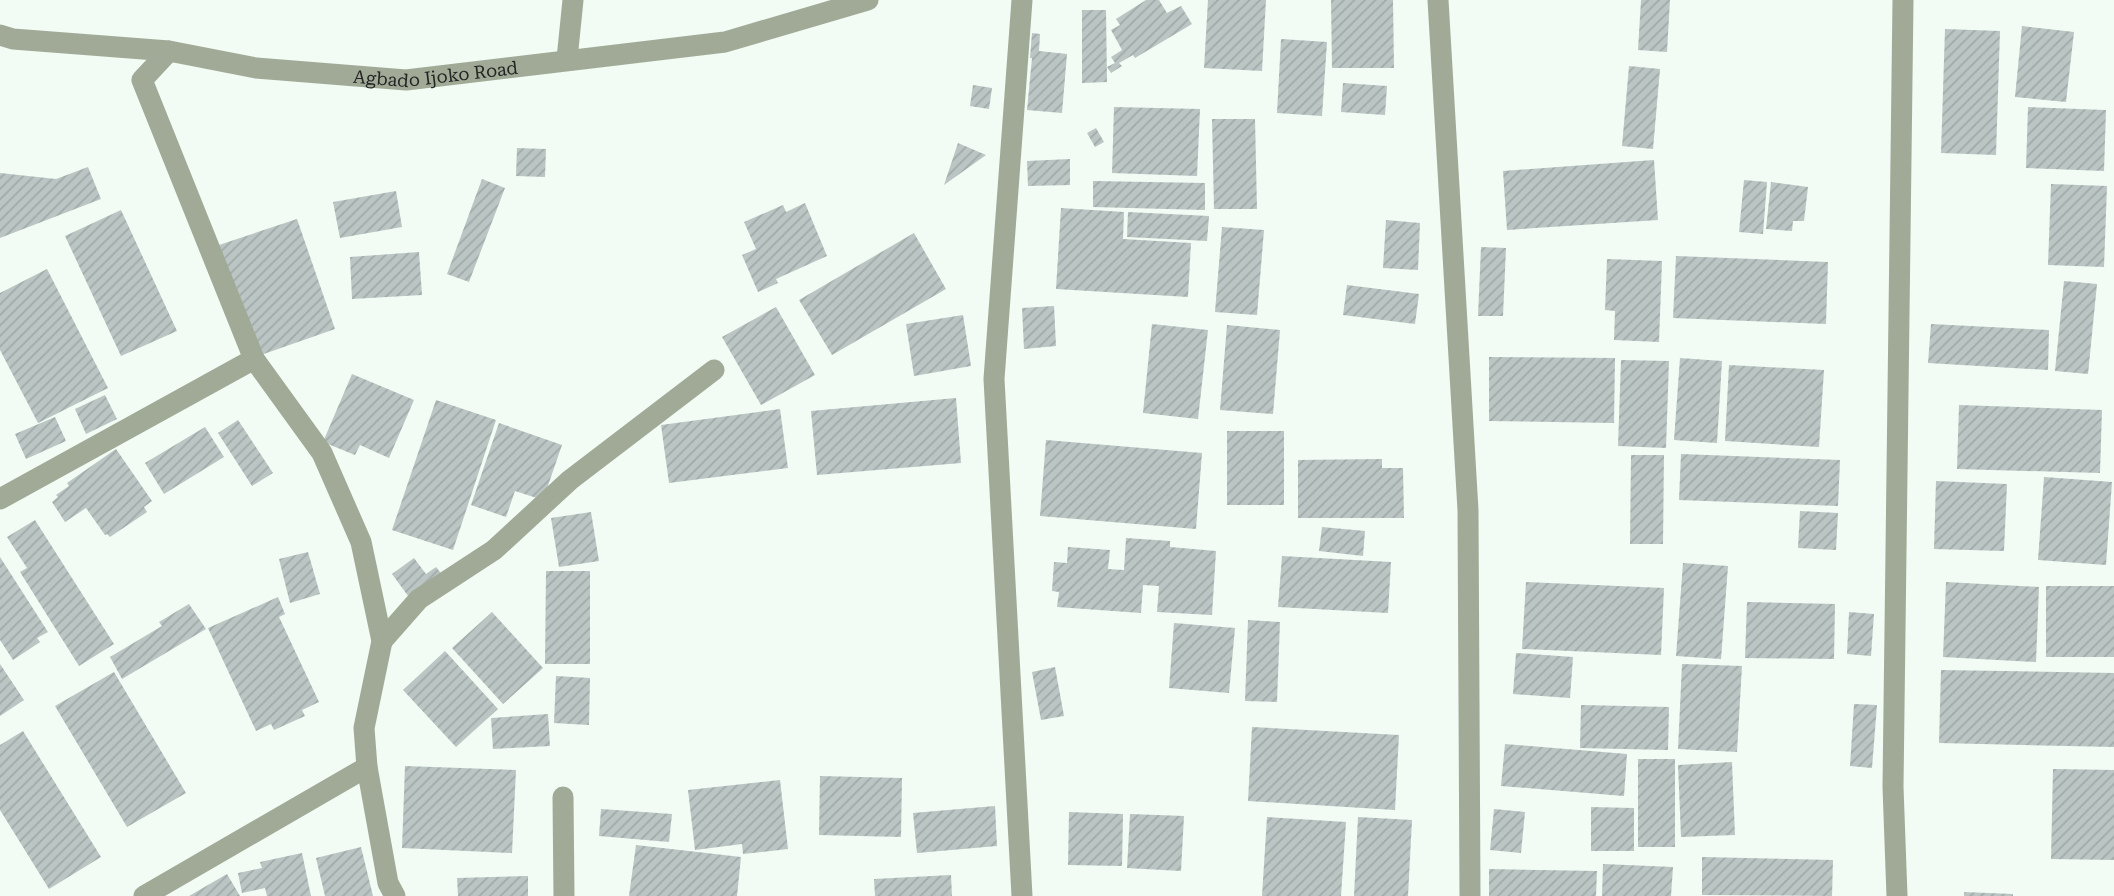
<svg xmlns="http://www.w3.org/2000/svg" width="2114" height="896" font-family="'Roboto Serif',serif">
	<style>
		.building { fill: url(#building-hatch) }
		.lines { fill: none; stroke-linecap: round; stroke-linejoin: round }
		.minor { stroke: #a1aa97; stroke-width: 21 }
		.labels { text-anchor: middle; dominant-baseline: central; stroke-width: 5; stroke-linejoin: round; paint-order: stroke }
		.street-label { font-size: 18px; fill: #232624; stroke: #f2fbf4 }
	</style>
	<defs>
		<pattern id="building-hatch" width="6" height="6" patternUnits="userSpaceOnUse" patternTransform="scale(1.75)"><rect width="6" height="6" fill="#bbc6c4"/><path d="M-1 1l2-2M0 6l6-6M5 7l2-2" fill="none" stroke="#a0aaa8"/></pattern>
	</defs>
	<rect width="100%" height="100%" fill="#f2fbf4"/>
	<!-- building -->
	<path class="building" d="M 1146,0 L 1159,0 L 1167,13 L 1181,6 L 1192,24 L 1135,58 L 1133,55 L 1119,63 L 1122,66 L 1111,73 L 1107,67 L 1115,63 L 1111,57 L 1122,50 L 1111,30 L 1120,25 L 1116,19 Z
		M 1208,0 L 1266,0 L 1262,71 L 1204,68 Z
		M 1331,0 L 1393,0 L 1394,68 L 1332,68 Z
		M 1641,0 L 1670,0 L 1667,52 L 1638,50 Z
		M 1082,10 L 1106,10 L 1107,82 L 1082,83 Z
		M 2022,26 L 2074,32 L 2066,102 L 2015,97 Z
		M 1945,29 L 2000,31 L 1996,155 L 1941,153 Z
		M 1032,33 L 1040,34 L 1039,51 L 1067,54 L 1062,113 L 1027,110 L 1032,58 L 1030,58 Z
		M 1281,39 L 1327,42 L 1322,116 L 1277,113 Z
		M 1629,66 L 1660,69 L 1653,149 L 1622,146 Z
		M 1343,83 L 1387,86 L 1385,115 L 1341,112 Z
		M 973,85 L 992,88 L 989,109 L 970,106 Z
		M 1114,107 L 1200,109 L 1197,176 L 1112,173 Z
		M 2028,107 L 2106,110 L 2104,171 L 2026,168 Z
		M 1212,119 L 1255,119 L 1257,209 L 1214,209 Z
		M 1096,128 L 1104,142 L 1095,147 L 1087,133 Z
		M 958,143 L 986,155 L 944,185 Z
		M 517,148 L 546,149 L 545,177 L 516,176 Z
		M 1070,159 L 1070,185 L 1028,186 L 1027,161 Z
		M 1654,160 L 1658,220 L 1507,230 L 1503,171 Z
		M 88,167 L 101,199 L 0,238 L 0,173 L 56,179 Z
		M 482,179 L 505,188 L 469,282 L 447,274 Z
		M 1744,180 L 1767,182 L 1763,234 L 1739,232 Z
		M 1093,181 L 1205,183 L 1205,210 L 1093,207 Z
		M 1771,182 L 1808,187 L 1804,221 L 1793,221 L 1792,231 L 1766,229 Z
		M 2051,184 L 2107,186 L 2104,267 L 2048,265 Z
		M 396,191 L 402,227 L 340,238 L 333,202 Z
		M 805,203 L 827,256 L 776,279 L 778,283 L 758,292 L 742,255 L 756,249 L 744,222 L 783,205 L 786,212 Z
		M 1061,208 L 1124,212 L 1123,239 L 1191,243 L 1188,297 L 1056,289 Z
		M 121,210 L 177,331 L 121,356 L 65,236 Z
		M 1128,212 L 1209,216 L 1207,241 L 1127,237 Z
		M 297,219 L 335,329 L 258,356 L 219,245 Z
		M 1386,220 L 1420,223 L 1418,270 L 1383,268 Z
		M 1222,227 L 1264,230 L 1257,315 L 1215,312 Z
		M 914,233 L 946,289 L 832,355 L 799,300 Z
		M 1481,247 L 1506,248 L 1503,316 L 1478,316 Z
		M 419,252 L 422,295 L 352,299 L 350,257 Z
		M 1676,256 L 1828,262 L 1826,324 L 1673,318 Z
		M 1607,259 L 1662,261 L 1659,342 L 1614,340 L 1615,311 L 1605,310 Z
		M 47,269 L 108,388 L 38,423 L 0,350 L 0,293 Z
		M 2064,281 L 2097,284 L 2088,374 L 2055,371 Z
		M 1347,285 L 1419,294 L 1415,324 L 1343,315 Z
		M 1054,306 L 1056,346 L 1024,349 L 1022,308 Z
		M 776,307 L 815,375 L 761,405 L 722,337 Z
		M 963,315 L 971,366 L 914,376 L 906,324 Z
		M 1152,324 L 1208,330 L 1198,419 L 1143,413 Z
		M 1931,324 L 2049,330 L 2048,370 L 1928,363 Z
		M 1227,325 L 1280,330 L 1273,414 L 1220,410 Z
		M 1489,357 L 1615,358 L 1614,423 L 1489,421 Z
		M 1680,358 L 1722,361 L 1717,443 L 1674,440 Z
		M 1621,360 L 1669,361 L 1666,448 L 1618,446 Z
		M 1729,365 L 1824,370 L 1819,447 L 1725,441 Z
		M 352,374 L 414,400 L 389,458 L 360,445 L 355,455 L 323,442 Z
		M 105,395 L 117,419 L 86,434 L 75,409 Z
		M 956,398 L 961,463 L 817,475 L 811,411 Z
		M 436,400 L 496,420 L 453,550 L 392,530 Z
		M 1959,405 L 2102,410 L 2100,473 L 1957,469 Z
		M 780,409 L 788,468 L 669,483 L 661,425 Z
		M 55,417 L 66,441 L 26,459 L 15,434 Z
		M 238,420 L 273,473 L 252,486 L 218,433 Z
		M 499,423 L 562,445 L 543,500 L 515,491 L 506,517 L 471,505 Z
		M 205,427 L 224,457 L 164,494 L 145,463 Z
		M 1227,431 L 1284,431 L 1284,505 L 1227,505 Z
		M 1046,440 L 1202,453 L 1196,529 L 1040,516 Z
		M 116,449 L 152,501 L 144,507 L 147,512 L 110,537 L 107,534 L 105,535 L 86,508 L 65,522 L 52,502 L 58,497 L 56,495 L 69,486 L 67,483 Z
		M 1681,454 L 1840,460 L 1838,506 L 1679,500 Z
		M 1631,455 L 1664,455 L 1663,544 L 1630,544 Z
		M 1382,459 L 1382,468 L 1403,468 L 1404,518 L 1298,518 L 1298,460 Z
		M 2044,477 L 2112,482 L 2106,565 L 2038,560 Z
		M 1936,481 L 2007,484 L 2004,551 L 1934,549 Z
		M 1800,511 L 1838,513 L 1836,550 L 1798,548 Z
		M 591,512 L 599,561 L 559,567 L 551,518 Z
		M 35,520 L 114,644 L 79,666 L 20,572 L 27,568 L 7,537 Z
		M 1322,527 L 1365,531 L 1363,556 L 1319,551 Z
		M 1126,538 L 1170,541 L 1170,547 L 1216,551 L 1212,615 L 1157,612 L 1159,586 L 1143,585 L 1141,613 L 1057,607 L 1059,592 L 1052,591 L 1054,562 L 1067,563 L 1068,547 L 1110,550 L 1108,569 L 1124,570 Z
		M 308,552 L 320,594 L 290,603 L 279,559 Z
		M 1282,556 L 1391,562 L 1388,613 L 1278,607 Z
		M 0,557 L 48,632 L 37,638 L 40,642 L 13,660 L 0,640 Z
		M 414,558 L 426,574 L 436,567 L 444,577 L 411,600 L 392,574 Z
		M 1683,563 L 1728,566 L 1721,659 L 1676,656 Z
		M 546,571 L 590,571 L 590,664 L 545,664 Z
		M 1526,582 L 1664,588 L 1661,655 L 1522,649 Z
		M 1946,582 L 2039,587 L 2036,662 L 1943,657 Z
		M 2046,586 L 2114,586 L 2114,657 L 2046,657 Z
		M 278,597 L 285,614 L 279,617 L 319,702 L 302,710 L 305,716 L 274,730 L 271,724 L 256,731 L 208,628 Z
		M 1747,602 L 1835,604 L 1834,659 L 1745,658 Z
		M 189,604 L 206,629 L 122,679 L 110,657 L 162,626 L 159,622 Z
		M 492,612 L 543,668 L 503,704 L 452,648 Z
		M 1849,612 L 1874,614 L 1871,656 L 1847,654 Z
		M 1248,620 L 1280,622 L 1277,702 L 1245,701 Z
		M 1174,623 L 1235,628 L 1229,693 L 1169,688 Z
		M 445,651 L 498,709 L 456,747 L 403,690 Z
		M 1516,653 L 1573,657 L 1570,698 L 1513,694 Z
		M 0,664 L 24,700 L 0,716 Z
		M 1682,664 L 1742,666 L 1737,752 L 1678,749 Z
		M 1055,667 L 1064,716 L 1041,720 L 1032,672 Z
		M 1941,670 L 2114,673 L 2114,747 L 1939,743 Z
		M 114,672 L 186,793 L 127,827 L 55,706 Z
		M 556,676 L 590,678 L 589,725 L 554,723 Z
		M 1854,704 L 1877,705 L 1872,768 L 1850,766 Z
		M 1581,705 L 1669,707 L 1668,750 L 1580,748 Z
		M 548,714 L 550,746 L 493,749 L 491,718 Z
		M 1252,727 L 1399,735 L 1395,810 L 1248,801 Z
		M 23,731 L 101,857 L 49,889 L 0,810 L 0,745 Z
		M 1505,744 L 1627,754 L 1624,796 L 1501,786 Z
		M 1638,759 L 1675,759 L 1675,847 L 1638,847 Z
		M 1732,762 L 1735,835 L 1681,837 L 1678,765 Z
		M 405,766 L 516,770 L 512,853 L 402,848 Z
		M 2053,769 L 2114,770 L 2114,860 L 2051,859 Z
		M 820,776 L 902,778 L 901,837 L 819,835 Z
		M 780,780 L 788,849 L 743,854 L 742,844 L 695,850 L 688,790 Z
		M 995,806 L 997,846 L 917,853 L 913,813 Z
		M 1591,807 L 1634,808 L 1634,851 L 1591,851 Z
		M 601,809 L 672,814 L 669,842 L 599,836 Z
		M 1494,809 L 1525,812 L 1521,853 L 1490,850 Z
		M 1069,812 L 1123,814 L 1122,866 L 1068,865 Z
		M 1130,814 L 1184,816 L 1181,871 L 1127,868 Z
		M 1267,817 L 1346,822 L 1341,896 L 1262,896 Z
		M 1358,817 L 1412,820 L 1408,896 L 1354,896 Z
		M 636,845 L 741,857 L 737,896 L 629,896 Z
		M 361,847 L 373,896 L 325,896 L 316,858 Z
		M 302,853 L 311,896 L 267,896 L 265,888 L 242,893 L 238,873 L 262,868 L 260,862 Z
		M 1702,857 L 1833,860 L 1832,896 L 1702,895 Z
		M 1603,864 L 1673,867 L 1671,896 L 1602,896 Z
		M 1489,869 L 1597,871 L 1596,896 L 1489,896 Z
		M 227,874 L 240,896 L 189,896 Z
		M 951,875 L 952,896 L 875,896 L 874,879 Z
		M 528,876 L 528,896 L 458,896 L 457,878 Z
		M 1964,892 L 2013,894 L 2013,896 L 1964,896 Z"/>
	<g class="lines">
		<!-- minor -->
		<g class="minor">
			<path d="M 1022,0 L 994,379 L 1022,896"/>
			<path d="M 1438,0 L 1468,510 L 1470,896"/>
			<path id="s1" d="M 0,35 L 13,39 L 169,51 L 256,68 L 406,80 L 725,42 L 868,0"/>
			<path d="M 169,51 L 142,80 L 254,359 L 322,453 L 361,542 L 382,641 L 364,728 L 367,767 L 388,883 L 395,896"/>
			<path d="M 567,59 L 573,0"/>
			<path d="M 0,499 L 254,359"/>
			<path d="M 382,641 L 419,599 L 494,550 L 570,480 L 714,370"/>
			<path d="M 563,797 L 564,896"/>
			<path d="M 144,896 L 367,767"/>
			<path d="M 1897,896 L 1893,787 L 1903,0"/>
		</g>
	</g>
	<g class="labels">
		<!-- street labels -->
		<g class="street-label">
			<text stroke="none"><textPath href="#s1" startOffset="439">Agbado Ijoko Road</textPath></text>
		</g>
	</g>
</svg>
